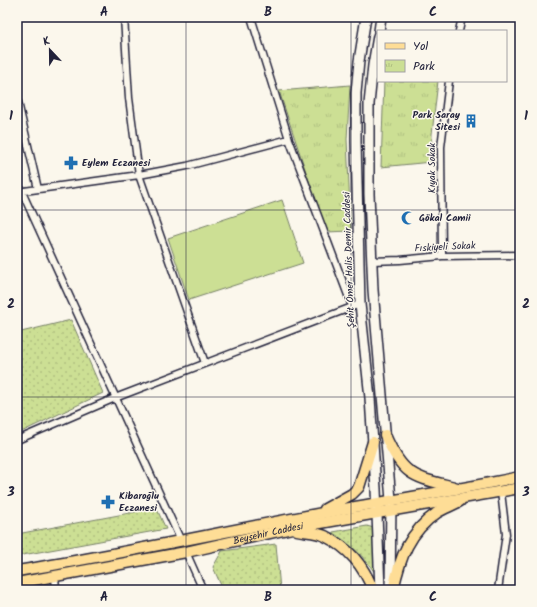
<svg xmlns="http://www.w3.org/2000/svg" width="537" height="607" font-family="Kalam,sans-serif">
	<style>
		.grass { fill: url(#grass-dots); stroke: #778068 }
		.park { fill: url(#park-tufts); stroke: #778068 }
		.pitch { fill: #ccdf94; stroke: #778068 }
		.lines { fill: none; stroke-linecap: round; stroke-linejoin: round }
		.street-casing { stroke: #22223b; stroke-width: 9 }
		.secondary-casing { stroke: #22223b; stroke-width: 12 }
		.primary-casing { stroke: #22223b; stroke-width: 13 }
		.street { stroke: #fbf7ec; stroke-width: 6 }
		.secondary { stroke: #fbf7ec; stroke-width: 9 }
		.primary { stroke: #fedd96; stroke-width: 10 }
		.grid { fill: none; stroke: #22223b; stroke-width: 1; stroke-opacity: 0.55 }
		.labels { text-anchor: middle; dominant-baseline: central; stroke-width: 3; stroke-linejoin: round; paint-order: stroke }
		.poi-label { font-size: 10px; font-weight: bold; fill: #22223b; stroke: #fbf7ec; text-anchor: start }
		.street-label { font-size: 10px; fill: #22223b; stroke: #fbf7ec }
		.neatline { fill: none; stroke: #22223b; stroke-width: 1.5 }
		.grid-label { font-size: 13px; text-anchor: middle; font-weight: bold; fill: #22223b }
	</style>
	<defs>
		<pattern id="grass-dots" width="8" height="8" patternUnits="userSpaceOnUse"><rect width="8" height="8" fill="#ccdf94"/><path d="M2 2h.1M6 6h.1" fill="none" stroke="#afbf80" stroke-width="1.8" stroke-linecap="round"/></pattern>
		<pattern id="park-tufts" width="24" height="20" patternUnits="userSpaceOnUse"><rect width="24" height="20" fill="#ccdf94"/><path d="M3 7l-1-3M5 7V3M7 7l1-3M15 17l-1-3M17 17v-4M19 17l1-3" fill="none" stroke="#afbf80"/></pattern>
	</defs>
	<rect width="100%" height="100%" fill="#fbf7ec"/>
	<filter id="ink" filterUnits="userSpaceOnUse"><feTurbulence type="fractalNoise" baseFrequency=".025" numOctaves="2"/><feDisplacementMap in="SourceGraphic" scale="8" xChannelSelector="R" yChannelSelector="G"/><feConvolveMatrix kernelMatrix="1 2 1 2 8 2 1 2 1" color-interpolation-filters="sRGB"/></filter>
	<g filter="url(#ink)">
		<!-- grass -->
		<path class="grass" d="M 71,320 L 103,393 L 17,434 L 17,333 Z
			M 155,505 L 166,529 L 17,556 L 17,534 L 135,512 Z
			M 367,526 L 377,529 L 375,573 C 363,555 351,544 332,535 L 333,532 Z
			M 276,544 L 280,590 L 223,590 L 213,567 L 222,551 Z"/>
		<!-- park -->
		<path class="park" d="M 384,81 L 438,81 L 432,134 L 431,162 L 381,167 Z
			M 350,85 L 347,139 L 351,231 L 326,232 L 279,91 Z"/>
		<!-- pitch -->
		<path class="pitch" d="M 282,200 L 303,263 L 189,300 L 168,238 Z"/>
		<g class="lines">
			<!-- street casing -->
			<g class="street-casing">
				<path id="street" d="M 124,17 L 129,98 L 139,175 L 205,363
					M 251,17 L 289,139 L 352,306
					M 459,31 L 462,17
					M 17,98 L 38,189
					M 17,192 L 139,175 L 187,166 L 289,139
					M 22,192 L 181,541
					M 442,256 L 441,147 L 449,81
					M 372,261 L 400,260 L 442,256 L 520,255
					M 17,440 L 115,398 L 360,304
					M 186,552 L 203,590
					M 55,576 L 56,590
					M 498,590 L 506,534 L 501,492"/>
			</g>
			<!-- secondary casing -->
			<g class="secondary-casing">
				<path id="secondary" d="M 366,17 L 359,61 L 356,93 L 356,142 L 360,304 L 370,398 L 376,489 L 380,590
					M 379,31 L 381,17
					M 378,36 L 373,65 L 369,104 L 369,194 L 373,290 L 391,500 L 390,590"/>
			</g>
			<!-- primary casing -->
			<g class="primary-casing">
				<g id="primary">
					<path d="M 385,435 C 404,479 416,477 458,488"/>
					<path d="M 325,509 L 352,494 L 359,487 L 373,442"/>
					<path d="M 297,530 C 306,532 317,532 325,536 C 349,548 363,565 373,590"/>
					<path d="M 17,571 C 126,553 235,529 344,509 C 403,498 462,489 520,477"/>
					<path id="s1" d="M 17,583 L 186,552 L 292,528 L 520,488"/>
					<path d="M 393,590 C 400,557 409,532 438,512 C 445,508 453,505 460,501"/>
				</g>
			</g>
			<!-- street -->
			<use href="#street" class="street"/>
			<!-- secondary -->
			<use href="#secondary" class="secondary"/>
			<!-- primary -->
			<use href="#primary" class="primary"/>
		</g>
	</g>
	<!-- grid -->
	<path class="grid" d="M 186,17 L 186,590M 351,17 L 351,590M 17,210 L 520,210M 17,397 L 520,397"/>
	<!-- icons -->
	<defs>
		<g id="building-bare" transform="scale(1.08)"><path d="M-4-6H4V6H1V3H-1V6H-4ZM-2.5-4.3h1.7v1.8h-1.7ZM.8-4.3h1.7v1.8H.8ZM-2.5-1h1.7V.8h-1.7ZM.8-1h1.7V.8H.8Z" fill="#1f6fb2" stroke="#fbf7ec" stroke-width="2.5" paint-order="stroke"/></g>
		<g id="pharmacy-bare" transform="scale(1.08)"><path d="M-2-6h4v4h4v4h-4v4h-4v-4h-4v-4h4Z" fill="#1f6fb2" stroke="#fbf7ec" stroke-width="2.5" paint-order="stroke"/></g>
		<g id="mosque-bare" transform="scale(1.08)"><path d="M3.5-4.9A6 6 0 1 0 3.5 4.9A5 5 0 1 1 3.5-4.9Z" fill="#1f6fb2" stroke="#fbf7ec" stroke-width="2.5" paint-order="stroke"/></g>
	</defs>
	<g fill-rule="evenodd">
		<use href="#building-bare" x="471" y="121"/>
		<use href="#pharmacy-bare" x="71" y="163"/>
		<use href="#mosque-bare" x="408" y="218"/>
		<use href="#pharmacy-bare" x="108" y="502"/>
	</g>
	<g class="labels">
		<!-- poi labels -->
		<g class="poi-label">
			<text x="460" y="115" text-anchor="end">Park Saray<tspan x="460" dy="12">Sitesi</tspan></text>
			<text x="82" y="163">Eylem Eczanesi</text>
			<text x="419" y="218">Gökal Camii</text>
			<text x="119" y="496">Kibaroğlu<tspan x="119" dy="12">Eczanesi</tspan></text>
		</g>
		<!-- street labels -->
		<g class="street-label">
			<text transform="translate(432 168) rotate(-90)">Kıyak Sokak</text>
			<text transform="translate(445 247) rotate(-3)">Fıskiyeli Sokak</text>
			<text transform="translate(349 260) rotate(-92)">Şehit Ömer Halis Demir Caddesi</text>
			<text stroke="none"><textPath href="#s1" startOffset="256">Beyşehir Caddesi</textPath></text>
		</g>
	</g>
	<!-- margin -->
	<rect width="537" height="607" fill="none" stroke="#fbf7ec" stroke-width="44"/>
	<!-- legend -->
	<rect x="377" y="30" width="130" height="52" fill="#fbf7ec" stroke="#a4a2a5"/>
	<rect x="385" y="43" width="20" height="6" fill="#fedd96" stroke="#a4a2a5"/>
	<text x="413" y="50" font-size="12" fill="#22223b">Yol</text>
	<rect x="385" y="60" width="20" height="12" fill="url(#park-tufts)" stroke="#a4a2a5"/>
	<text x="413" y="70" font-size="12" fill="#22223b">Park</text>
	<!-- north arrow -->
	<g transform="translate(50 50) rotate(338)" stroke="#fbf7ec" stroke-width="3" paint-order="stroke">
	<path d="M0-3L7 15L0 10L-7 15Z" fill="#22223b"/>
	<text y="-6" font-size="11" font-weight="bold" text-anchor="middle" fill="#22223b">K</text>
	</g>
	<rect x="22" y="22" width="493" height="563" class="neatline"/>
	<g class="grid-label">
		<text x="104" y="16">A</text>
		<text x="268" y="16">B</text>
		<text x="433" y="16">C</text>
		<text x="11" y="120">1</text>
		<text x="526" y="120">1</text>
		<text x="11" y="308">2</text>
		<text x="526" y="308">2</text>
		<text x="11" y="496">3</text>
		<text x="526" y="496">3</text>
		<text x="104" y="601">A</text>
		<text x="268" y="601">B</text>
		<text x="433" y="601">C</text>
	</g>
</svg>
